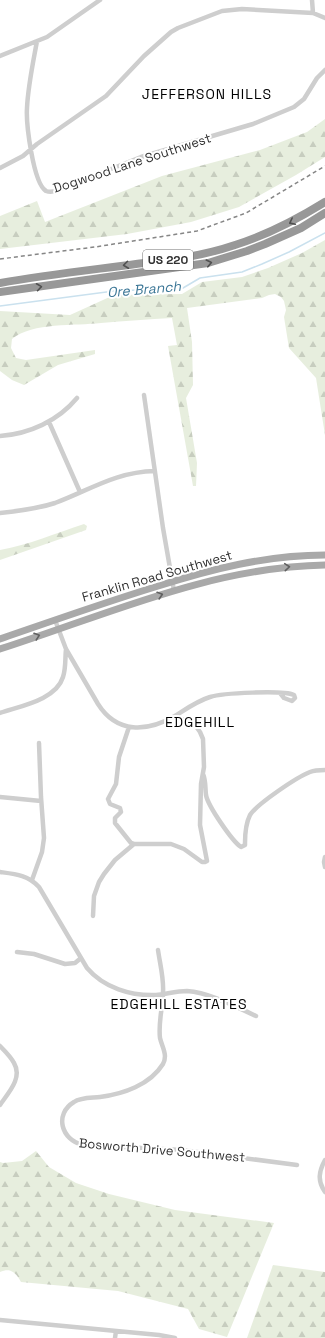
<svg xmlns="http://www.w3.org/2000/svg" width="325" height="1338" font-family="'Space Grotesk',sans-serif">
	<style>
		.forest { fill: url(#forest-firs) }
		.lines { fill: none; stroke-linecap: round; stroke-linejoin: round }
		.stream { stroke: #cae1ee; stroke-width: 1.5 }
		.minor { stroke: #cecece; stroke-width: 4.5 }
		.primary { stroke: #a9a9a9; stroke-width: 7 }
		.motorway { stroke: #989898; stroke-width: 8 }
		.rail { stroke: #868686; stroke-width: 1.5; stroke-dasharray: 4 3; stroke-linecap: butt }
		.oneway { stroke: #505050 }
		.oneway2 { stroke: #616161 }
		.labels { text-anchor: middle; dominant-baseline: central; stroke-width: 4; stroke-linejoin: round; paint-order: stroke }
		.shield { fill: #fff; stroke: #6f6f6f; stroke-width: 1 }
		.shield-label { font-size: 12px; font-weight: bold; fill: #313131 }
		.street-label { font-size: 13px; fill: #313131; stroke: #fff }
		.neighbourhood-label { font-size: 14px; letter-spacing: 1px; fill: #000; stroke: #fff }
		.water-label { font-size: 14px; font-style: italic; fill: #3b7696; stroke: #fff }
	</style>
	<defs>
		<pattern id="forest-firs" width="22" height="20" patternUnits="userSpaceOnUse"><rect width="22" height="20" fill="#e7eede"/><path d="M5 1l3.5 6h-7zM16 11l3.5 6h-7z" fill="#c7cdbf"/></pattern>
	</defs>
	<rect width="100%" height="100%" fill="#fff"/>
	<!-- forest -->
	<path class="forest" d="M 325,119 L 325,157 L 296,175 L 239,207 L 191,222 L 127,234 L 0,249 L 0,216 L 37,201 L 45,222 L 162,176 L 260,150 L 307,132 Z
		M 325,240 L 325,435 L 316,378 L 289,348 L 284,317 L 286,310 L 284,301 L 281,297 L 275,294 L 269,295 L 262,298 L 187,308 L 192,342 L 193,385 L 186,398 L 197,463 L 196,486 L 193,486 L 168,346 L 177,345 L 172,318 C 149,319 125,321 101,323 C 75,326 33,322 12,339 L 11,348 L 16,358 L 26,360 L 95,350 L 95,354 L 58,365 L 24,385 L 12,380 L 0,371 L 0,311 L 70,315 L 114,295 L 182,294 L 202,282 L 242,277 L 268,268 L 302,253 Z
		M 84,524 L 87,526 L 86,530 L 0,560 L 0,550 C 29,545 56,533 84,524 Z
		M 36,1151 L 49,1167 L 76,1183 L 109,1194 L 175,1210 L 274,1223 L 227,1337 L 199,1329 L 188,1309 L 118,1291 L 21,1282 C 16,1273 11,1267 0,1272 L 0,1162 L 3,1163 L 22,1161 Z
		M 273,1265 L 325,1272 L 325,1338 L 247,1338 Z"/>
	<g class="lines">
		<!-- stream -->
		<path class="stream" d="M 0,306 L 114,291 L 183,288 L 200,278 L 242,272 L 262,264 L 289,252 L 325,233"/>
		<!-- minor -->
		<path class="minor" d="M 312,0 L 313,13
			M 37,41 C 33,63 28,86 27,108 C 26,123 33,183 46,191 C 51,193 57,191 61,189 L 141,157 L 253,124 L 294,107 L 304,99 L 317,78 L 325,70
			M 0,56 L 47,37 L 100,0
			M 0,168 L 23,156 L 37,144 L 106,96 L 144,56 L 171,32 L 178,28 L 222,11 L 242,9 L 313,13 L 325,18
			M 144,395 L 163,528 L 174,591
			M 49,422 L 80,492
			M 0,436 C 29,434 58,421 77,398
			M 0,513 C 19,511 37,509 55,503 C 90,490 115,472 155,471
			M 55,620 L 66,649 L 98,704 C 117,734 147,732 175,716 C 186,709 197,701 210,697 C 222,693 283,690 294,695 L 295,698 L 292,701 L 284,698 L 280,693
			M 0,713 C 20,706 56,700 63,677 C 66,668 65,658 66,649
			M 129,727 L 119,757 L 116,784 L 108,799 L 110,804 L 120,808 L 121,812 L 115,818 L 115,823 L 131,843 L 134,844
			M 203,774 C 206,781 205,787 206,795 C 208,806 232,841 241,847 L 245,845 L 245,843 C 245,834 246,823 250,815 C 257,804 297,777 310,772 C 315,770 320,770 325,770
			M 0,797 L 41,801
			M 325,857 L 324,862 L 325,867
			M 0,872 C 15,874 28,875 39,887 L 87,968 C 104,988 131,996 156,995 C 166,994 177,991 187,991 C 211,993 234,1006 256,1016
			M 32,880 L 42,852 L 44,838 L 41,797 L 39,743
			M 93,916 L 94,896 L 99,882 L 104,874 L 115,860 L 134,844 L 171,844 L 184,849 L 202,862 L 205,862 L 207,861 L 200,825 L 201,784 L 204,767 L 203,739 L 200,732 L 195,725 L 175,716
			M 158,950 C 160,964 164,979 163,992 C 163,1007 158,1022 160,1038 C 162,1047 168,1055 163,1064 C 150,1085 123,1094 100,1097 C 92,1098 81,1097 74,1102 C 54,1114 61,1140 83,1145 L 182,1150 L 297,1165
			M 17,952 L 34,954 L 65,964 L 75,963 L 81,958
			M 0,1046 C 5,1051 11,1057 14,1063 C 23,1078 8,1093 0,1105
			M 325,1160 C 319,1171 317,1181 325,1192
			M 0,1320 L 159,1335 L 175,1338
			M 115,1338 L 116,1331"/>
		<!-- primary -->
		<path class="primary" d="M 0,639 C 52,621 103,603 155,587 C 211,569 267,555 325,555
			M 0,649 C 106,615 211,567 325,565"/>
		<!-- motorway -->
		<path class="motorway" d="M 0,283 C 45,275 91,270 136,264 C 169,260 203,256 235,245 C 267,235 296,220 325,202
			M 0,292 L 208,263 L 247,251 L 265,244 L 301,228 L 325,213"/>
		<!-- rail -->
		<path class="rail" d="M 0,259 L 95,247 L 197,231 L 246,213 L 325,166"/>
	</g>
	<!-- one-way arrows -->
	<defs><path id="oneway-chevron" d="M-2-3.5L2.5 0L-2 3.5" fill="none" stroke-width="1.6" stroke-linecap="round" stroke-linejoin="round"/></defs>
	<g class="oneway">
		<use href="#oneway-chevron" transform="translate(292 222) rotate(153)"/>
		<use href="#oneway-chevron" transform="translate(209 263) rotate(-13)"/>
		<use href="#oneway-chevron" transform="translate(126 265) rotate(173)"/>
		<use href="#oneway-chevron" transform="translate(39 287) rotate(-8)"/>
	</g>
	<g class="oneway2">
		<use href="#oneway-chevron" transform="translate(287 567) rotate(-5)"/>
		<use href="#oneway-chevron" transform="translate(160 595) rotate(-17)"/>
		<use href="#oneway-chevron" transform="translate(37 636) rotate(-19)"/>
	</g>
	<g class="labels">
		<!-- shield labels -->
		<rect class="shield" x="143" y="250" width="50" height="20" rx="3"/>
		<g class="shield-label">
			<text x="168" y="260">US 220</text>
		</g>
		<!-- street labels -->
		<g class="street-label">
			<text transform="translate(132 163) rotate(-18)">Dogwood Lane Southwest</text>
			<text transform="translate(157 576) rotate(-16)">Franklin Road Southwest</text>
			<text transform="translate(162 1150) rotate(5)">Bosworth Drive Southwest</text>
		</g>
		<!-- neighbourhood labels -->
		<g class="neighbourhood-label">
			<text x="207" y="94">JEFFERSON HILLS</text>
			<text x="200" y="722">EDGEHILL</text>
			<text x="179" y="1004">EDGEHILL ESTATES</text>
		</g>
		<!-- water labels -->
		<g class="water-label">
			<text transform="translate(144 289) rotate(-5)">Ore Branch</text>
		</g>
	</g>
</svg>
